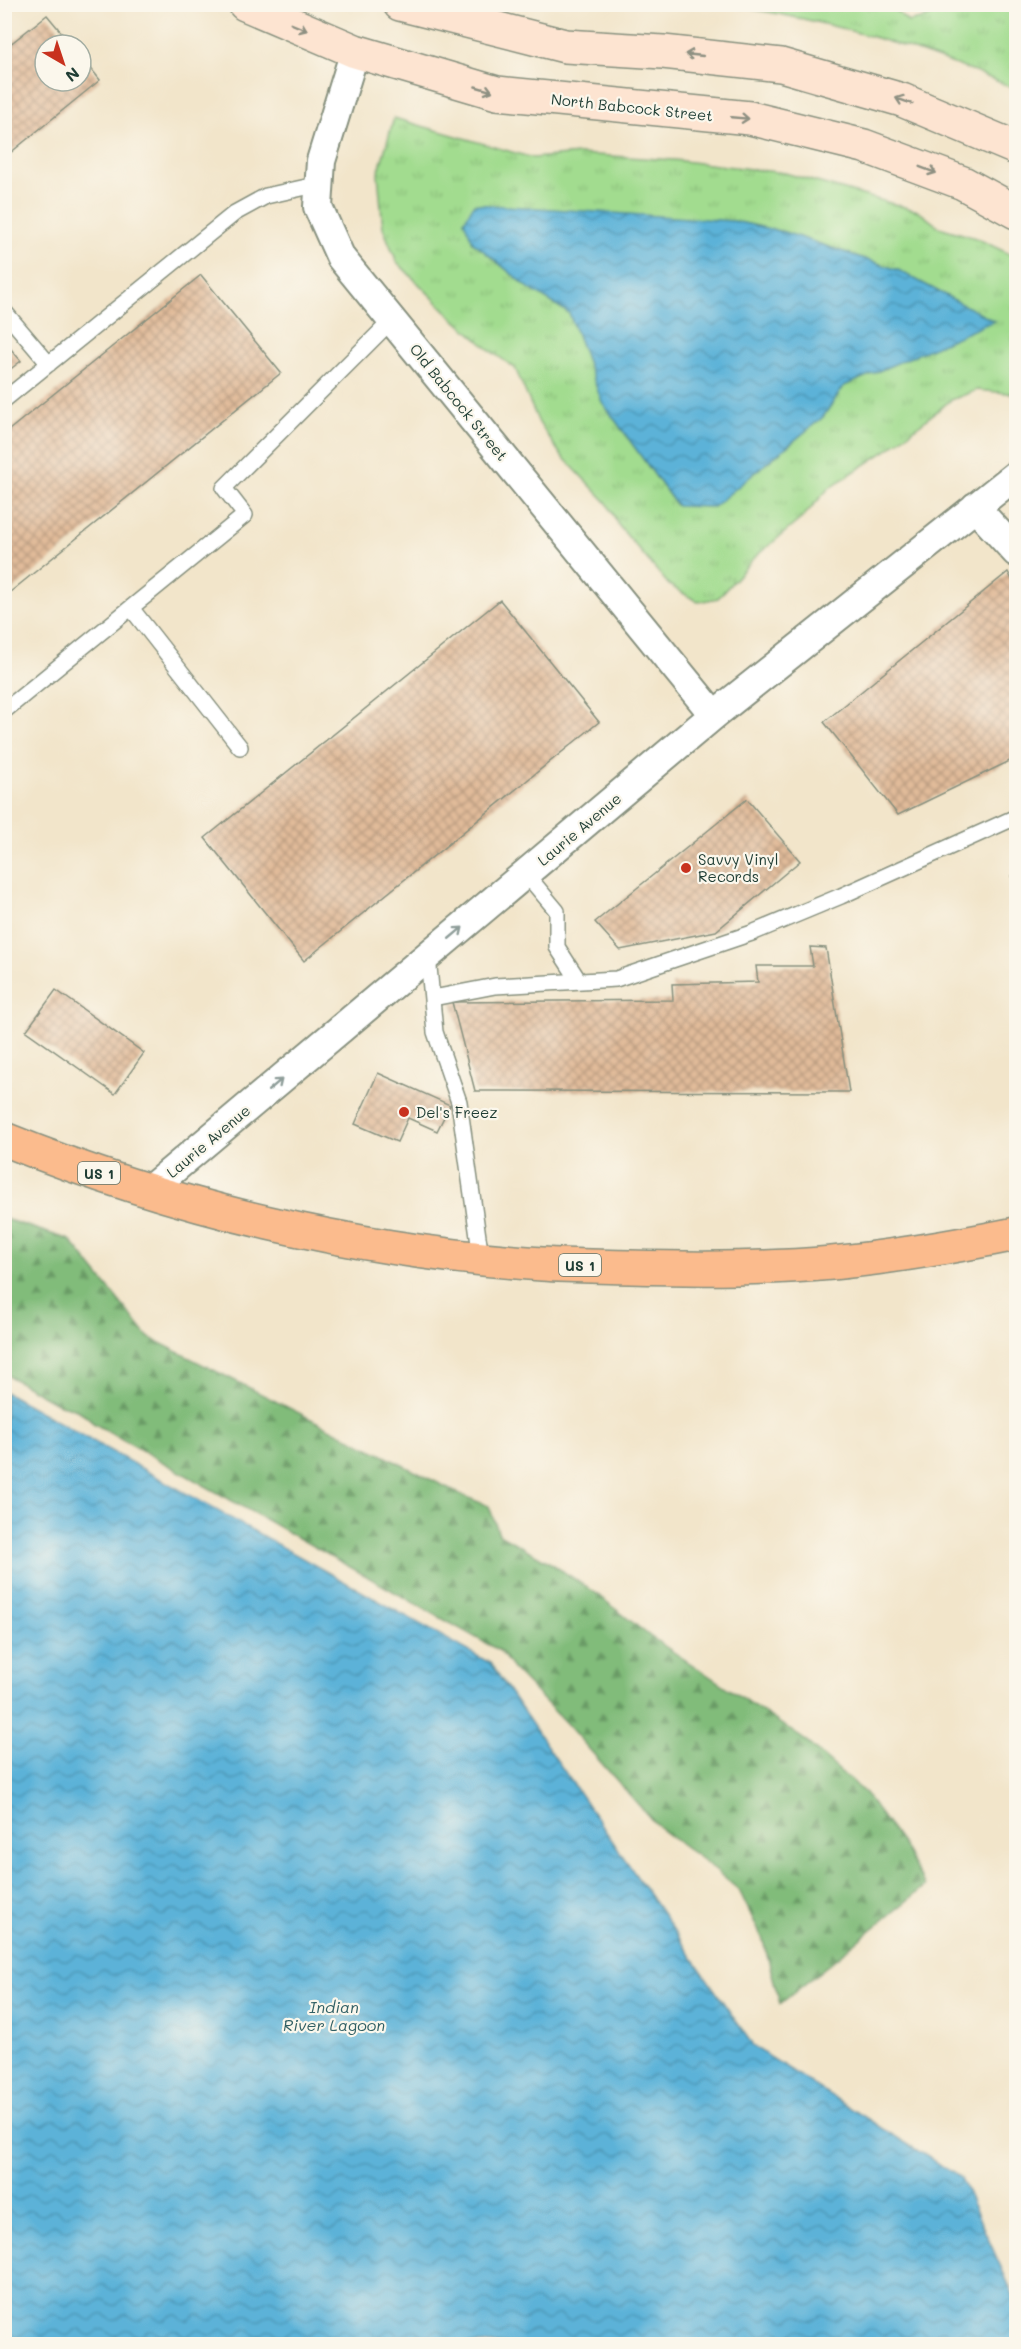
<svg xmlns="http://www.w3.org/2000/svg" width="1021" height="2349" font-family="Mali,sans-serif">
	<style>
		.grass { fill: url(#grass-tufts); stroke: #608c62; stroke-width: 1.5; fill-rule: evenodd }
		.forest { fill: url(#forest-firs); stroke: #507c57; stroke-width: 1.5 }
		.water { fill: url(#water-waves); stroke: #3d7886; stroke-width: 1.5 }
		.building { fill: url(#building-cross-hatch) }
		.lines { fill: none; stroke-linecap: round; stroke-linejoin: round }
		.lane-casing { stroke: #88917f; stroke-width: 18 }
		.street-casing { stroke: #88917f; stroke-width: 32 }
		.secondary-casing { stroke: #88917f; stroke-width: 36 }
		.primary-casing { stroke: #88917f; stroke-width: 36 }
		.lane { stroke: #fff; stroke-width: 15 }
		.street { stroke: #fff; stroke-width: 28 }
		.secondary { stroke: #fde4d1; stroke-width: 33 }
		.primary { stroke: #fbbb8d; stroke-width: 33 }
		.oneway { stroke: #8e9082 }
		.oneway2 { stroke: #8f9e9a }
		.poi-dot { fill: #c8321e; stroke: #fbf7ec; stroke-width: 2 }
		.labels { text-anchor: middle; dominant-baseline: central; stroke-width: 4.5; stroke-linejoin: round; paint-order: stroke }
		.shield { fill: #fbf7ec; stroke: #61756b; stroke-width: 1.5 }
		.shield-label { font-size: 14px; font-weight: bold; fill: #1f3d34 }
		.street-label { font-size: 15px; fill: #1f3d34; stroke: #fbf7ec }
		.poi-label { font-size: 15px; fill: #1f3d34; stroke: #fbf7ec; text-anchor: start }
		.water-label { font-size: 16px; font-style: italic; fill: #316065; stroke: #fbf7ec }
	</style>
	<defs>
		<pattern id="grass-tufts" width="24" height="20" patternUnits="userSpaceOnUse" patternTransform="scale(1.5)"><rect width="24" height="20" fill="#a2dc8f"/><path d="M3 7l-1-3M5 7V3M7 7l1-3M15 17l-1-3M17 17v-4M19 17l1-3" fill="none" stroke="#8bbe7c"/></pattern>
		<pattern id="forest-firs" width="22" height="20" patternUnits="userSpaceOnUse" patternTransform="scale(1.5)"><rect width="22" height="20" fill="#81bc7a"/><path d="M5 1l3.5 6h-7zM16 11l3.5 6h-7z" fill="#699a65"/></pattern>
		<pattern id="water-waves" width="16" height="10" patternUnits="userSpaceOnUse" patternTransform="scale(1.5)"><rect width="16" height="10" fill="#5bb2d8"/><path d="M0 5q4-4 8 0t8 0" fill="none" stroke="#4b92b0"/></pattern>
		<pattern id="building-cross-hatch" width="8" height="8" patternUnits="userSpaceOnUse" patternTransform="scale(1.5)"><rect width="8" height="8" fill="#e1bb9a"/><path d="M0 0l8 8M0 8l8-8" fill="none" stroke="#b6997e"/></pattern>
	</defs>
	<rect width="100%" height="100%" fill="#fbf7ec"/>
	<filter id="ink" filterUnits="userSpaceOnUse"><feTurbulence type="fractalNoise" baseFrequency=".0167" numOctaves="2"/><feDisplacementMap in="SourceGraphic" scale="12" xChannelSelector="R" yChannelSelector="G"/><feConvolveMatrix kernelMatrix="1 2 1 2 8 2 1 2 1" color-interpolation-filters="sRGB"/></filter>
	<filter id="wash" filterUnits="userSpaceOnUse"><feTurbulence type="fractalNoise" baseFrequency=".008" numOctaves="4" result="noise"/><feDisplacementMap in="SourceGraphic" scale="24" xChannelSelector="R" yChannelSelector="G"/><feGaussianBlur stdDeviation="1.35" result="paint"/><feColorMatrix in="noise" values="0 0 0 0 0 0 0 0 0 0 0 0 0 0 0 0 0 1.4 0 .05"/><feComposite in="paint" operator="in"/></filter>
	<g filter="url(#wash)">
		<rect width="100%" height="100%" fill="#f2e5ca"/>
		<!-- grass -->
		<path class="grass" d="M 723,5 L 891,5 L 908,22 L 929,17 L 944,5 L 1016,5 L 1016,89 C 922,49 825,18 723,5 Z
			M 394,118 L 533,158 L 579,154 L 674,160 L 785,173 L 918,211 L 939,227 L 976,238 L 1016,257 L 1016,394 L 977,390 L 951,400 L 889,449 L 829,488 L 802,518 L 755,557 L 718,598 L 698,602 L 669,585 L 619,526 L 607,503 L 561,455 L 539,423 L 515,368 L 492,352 L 454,319 L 397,262 L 383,228 L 378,174 ZM 734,221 L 784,232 L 898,270 L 993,321 L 844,386 L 823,417 L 713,507 L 676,505 L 602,402 L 569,313 L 530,289 L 473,242 Z"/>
		<!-- forest -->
		<path class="forest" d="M 5,1219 L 70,1240 L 148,1337 L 466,1497 L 489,1506 L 499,1534 L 547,1561 L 593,1591 L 651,1637 L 802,1738 L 865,1793 L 903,1845 L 925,1886 L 780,2004 L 763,1940 L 739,1890 L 704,1861 L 659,1828 L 566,1723 L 513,1669 L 500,1651 L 93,1423 C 87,1413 72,1407 60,1405 L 5,1374 Z"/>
		<!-- water -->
		<path class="water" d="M 474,204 L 734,221 L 784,232 L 898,270 L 994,321 L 844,386 L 823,417 L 713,507 L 677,506 L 602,402 L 569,313 L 530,289 L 473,242 L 464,221 Z
			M 5,1392 L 490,1663 L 754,2047 L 961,2178 L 1016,2301 L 1016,2344 L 5,2344 Z"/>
		<g id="blocks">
			<!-- building -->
			<path class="building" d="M 47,15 L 72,45 L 45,45 L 45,81 L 81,81 L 81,56 L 100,80 L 4,158 L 4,49 Z
				M 201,275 L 281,373 L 4,597 L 4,434 Z
				M 4,341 L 21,361 L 4,374 Z
				M 1008,572 L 1016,587 L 1016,758 L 898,815 L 824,722 Z
				M 500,600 L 599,722 L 304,961 L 205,838 Z
				M 747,799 L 800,861 L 716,931 L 620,950 L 595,922 Z
				M 1016,874 L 1016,890 L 1011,876 Z
				M 810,947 L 826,948 L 849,1092 L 475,1091 L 452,1002 L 673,1000 L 672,984 L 758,982 L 756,966 L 813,966 Z
				M 56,990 L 144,1053 L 115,1094 L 26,1031 Z
				M 378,1073 L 450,1105 L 437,1131 L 408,1118 L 397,1142 L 355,1124 Z"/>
		</g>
	</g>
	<g filter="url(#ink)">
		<use href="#blocks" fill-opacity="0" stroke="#88917f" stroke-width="1.5"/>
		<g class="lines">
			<!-- lane casing -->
			<g class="lane-casing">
				<path id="lane" d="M 4,311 L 49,364
					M 4,400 L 235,213 L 266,196 L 320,184
					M 131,608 L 240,747
					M 4,711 L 245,515 L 224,488 L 392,320
					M 526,874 L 557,911 L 557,947 L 579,981
					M 428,956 L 435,1032 L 459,1102 L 481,1258
					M 433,998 L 495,986 L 616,979 L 752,933 L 841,896 L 1016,817"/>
			</g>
			<!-- street casing -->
			<g class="street-casing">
				<path id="street" d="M 355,51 L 321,161 L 318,207 L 341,258 L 714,715
					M 975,507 L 1016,552
					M 149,1190 L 714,715 L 1016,475"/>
			</g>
			<!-- secondary casing -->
			<g class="secondary-casing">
				<path id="secondary" d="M 245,4 L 355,51 L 497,93 L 750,118 L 864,146 L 963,183 L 1016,212
					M 400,4 L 565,46 L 663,52 L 781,65 L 902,100 L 1016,148"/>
			</g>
			<!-- primary casing -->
			<g class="primary-casing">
				<path id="primary" d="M 4,1139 C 174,1208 359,1252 542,1264 C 571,1266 601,1266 630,1267 C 697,1269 766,1269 832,1263 C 894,1257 956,1246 1016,1234"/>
			</g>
			<!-- lane -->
			<use href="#lane" class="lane"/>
			<!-- street -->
			<use href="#street" class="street"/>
			<!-- secondary -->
			<use href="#secondary" class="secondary"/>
			<!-- primary -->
			<use href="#primary" class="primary"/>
		</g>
		<!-- one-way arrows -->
		<defs><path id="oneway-shaft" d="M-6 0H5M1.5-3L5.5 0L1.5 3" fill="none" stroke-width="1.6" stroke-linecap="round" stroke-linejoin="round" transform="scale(1.5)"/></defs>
		<g class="oneway">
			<use href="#oneway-shaft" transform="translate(299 27) rotate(23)"/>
			<use href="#oneway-shaft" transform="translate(694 55) rotate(-174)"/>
			<use href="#oneway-shaft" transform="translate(484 89) rotate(16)"/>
			<use href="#oneway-shaft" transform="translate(904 101) rotate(-160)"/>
			<use href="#oneway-shaft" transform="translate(740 118) rotate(5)"/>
			<use href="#oneway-shaft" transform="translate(928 170) rotate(21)"/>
		</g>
		<g class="oneway2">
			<use href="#oneway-shaft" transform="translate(456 933) rotate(-40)"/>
			<use href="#oneway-shaft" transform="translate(275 1085) rotate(-40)"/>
		</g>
	</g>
	<!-- markers -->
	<g class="poi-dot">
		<circle cx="686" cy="868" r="6"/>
		<circle cx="404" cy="1112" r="6"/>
	</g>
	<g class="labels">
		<!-- shield labels -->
		<g class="shield">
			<rect x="78" y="1162" width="42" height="22" rx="4.5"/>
			<rect x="559" y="1254" width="42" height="22" rx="4.5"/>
		</g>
		<g class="shield-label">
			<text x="99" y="1173">US 1</text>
			<text x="580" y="1265">US 1</text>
		</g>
		<!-- street labels -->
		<g class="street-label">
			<text transform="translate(632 107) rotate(6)">North Babcock Street</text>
			<text transform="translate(459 402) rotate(51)">Old Babcock Street</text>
			<text transform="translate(579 829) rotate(-40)">Laurie Avenue</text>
			<text transform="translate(208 1141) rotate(-40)">Laurie Avenue</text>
		</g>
		<!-- poi labels -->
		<g class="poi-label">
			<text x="698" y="859">Savvy Vinyl<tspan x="698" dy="17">Records</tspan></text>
			<text x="416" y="1112">Del's Freez</text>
		</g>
		<!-- water labels -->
		<g class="water-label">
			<text x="334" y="2006">Indian<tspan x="334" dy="18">River Lagoon</tspan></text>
		</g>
	</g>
	<!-- margin -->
	<rect width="1021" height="2349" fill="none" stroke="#fbf7ec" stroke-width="24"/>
	<!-- north arrow -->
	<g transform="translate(63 63) rotate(141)"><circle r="28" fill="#fbf7ec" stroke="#a3ada2" stroke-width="1.5"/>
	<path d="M0-4.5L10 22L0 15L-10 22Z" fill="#c8321e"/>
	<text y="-9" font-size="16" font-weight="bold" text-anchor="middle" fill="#1f3d34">N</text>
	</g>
</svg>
